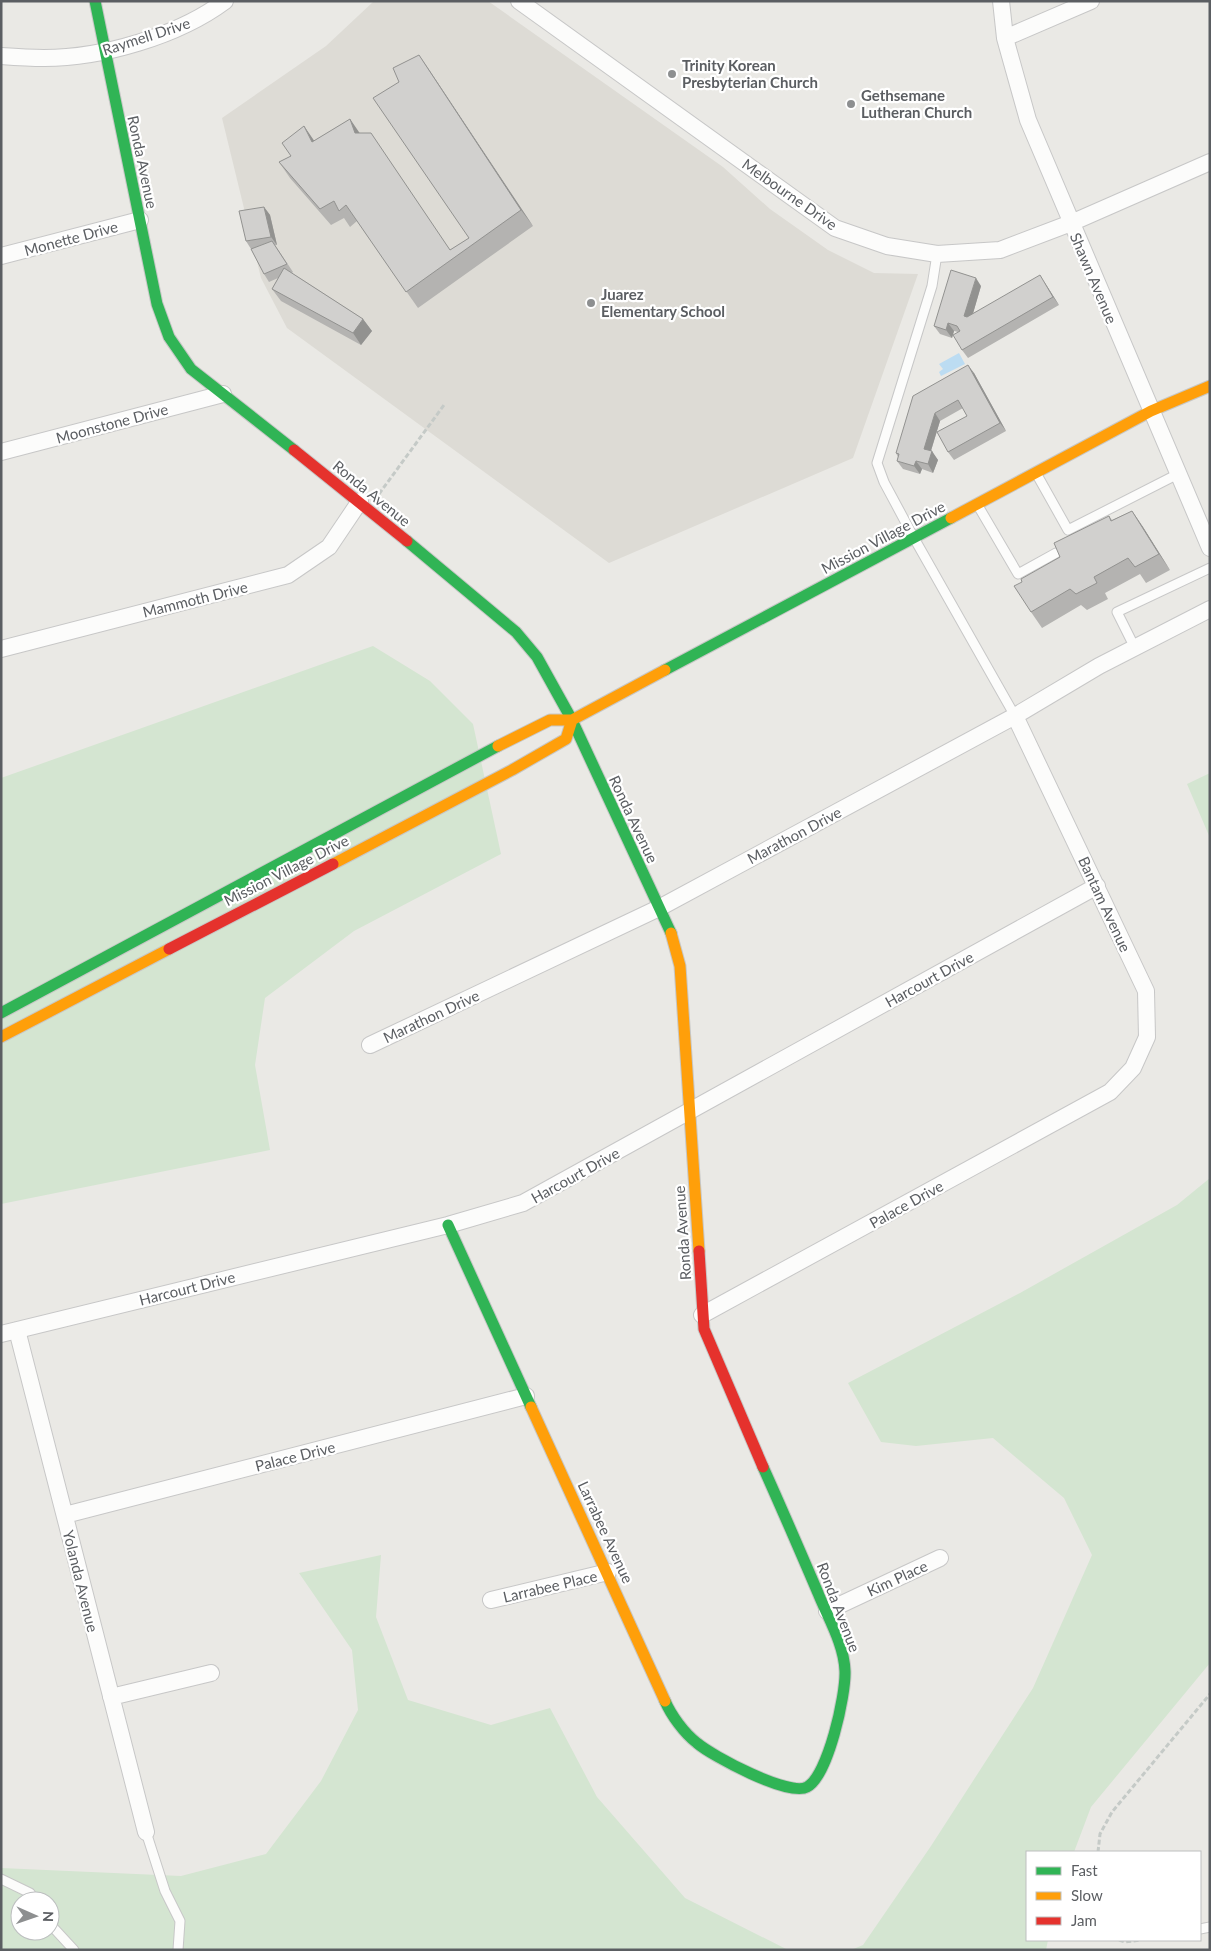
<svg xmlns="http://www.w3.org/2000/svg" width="1211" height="1951" font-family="Lato,sans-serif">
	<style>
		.education { fill: #dddbd5 }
		.green { fill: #d4e5d1; fill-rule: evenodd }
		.water { fill: #bcdcf2 }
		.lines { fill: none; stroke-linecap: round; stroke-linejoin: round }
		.lane-casing { stroke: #c7c7c7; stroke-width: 11 }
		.street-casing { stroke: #c7c7c7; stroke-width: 18 }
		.fast-casing { stroke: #c7c7c6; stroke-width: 13 }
		.slow-casing { stroke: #c7c7c6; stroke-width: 13 }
		.jam-casing { stroke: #c7c7c6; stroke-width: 13 }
		.path { stroke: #c5cac7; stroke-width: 3; stroke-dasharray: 5 2.5; stroke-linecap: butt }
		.lane { stroke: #fcfcfb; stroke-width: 9 }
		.street { stroke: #fcfcfb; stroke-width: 16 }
		.fast { stroke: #30b455; stroke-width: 11 }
		.slow { stroke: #ff9f0a; stroke-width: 11 }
		.jam { stroke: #e5322d; stroke-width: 11 }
		.wall { fill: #b4b3b1 }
		.shaded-wall { fill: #929290 }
		.building { fill: #d1d0ce; stroke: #929290 }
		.poi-dot { fill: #8d8f90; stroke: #fff; stroke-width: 2 }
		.labels { text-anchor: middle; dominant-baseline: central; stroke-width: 4.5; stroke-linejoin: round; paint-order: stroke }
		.street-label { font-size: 15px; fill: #5b5e62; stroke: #fff }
		.poi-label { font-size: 15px; font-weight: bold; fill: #5b5e62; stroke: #fff; text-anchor: start }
	</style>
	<rect width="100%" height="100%" fill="#eae9e5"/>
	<!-- education -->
	<path class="education" d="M 374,1 L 488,1 L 723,167 L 770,209 L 828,250 L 874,273 L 918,274 L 853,458 L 609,563 L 287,328 L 261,278 L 222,118 L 326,46 Z"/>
	<!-- green -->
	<path class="green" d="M 373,646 L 430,681 L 473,724 L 501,854 L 354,931 L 265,998 L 255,1065 L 270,1150 L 1,1204 L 1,778 Z
		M 1210,773 L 1210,838 L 1187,784 Z
		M 1210,1178 L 1210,1663 L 1091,1807 L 1074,1852 L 1027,1852 L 1027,1940 L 1048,1940 L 1046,1950 L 851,1950 L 863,1945 L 931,1846 L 1033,1688 L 1092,1555 L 1064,1498 L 993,1438 L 916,1446 L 881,1442 L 848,1383 L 1020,1293 L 1177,1205 Z
		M 381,1555 L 376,1617 L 408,1700 L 491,1725 L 550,1708 L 597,1797 L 685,1898 L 788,1950 L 1,1950 L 1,1868 L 181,1876 L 266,1854 L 321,1781 L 358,1710 L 352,1650 L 299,1573 ZM 20,1901 L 50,1901 L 50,1931 L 20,1931 Z"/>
	<!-- water -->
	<path class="water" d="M 959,353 L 965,364 L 941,376 L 939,372 L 943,369 L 939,364 Z"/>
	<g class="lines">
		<!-- lane casing -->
		<g class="lane-casing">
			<path id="lane" d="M 937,254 L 932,286 L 877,463 L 884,482 L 914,538 L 1015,716
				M 1036,473 L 1068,530 L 1178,474
				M 977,504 L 1018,574 L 1056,553
				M 1135,648 L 1117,612 L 1210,568
				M 146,1832 L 165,1891 L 180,1921 L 178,1950
				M 1,1879 L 30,1893 L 35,1901
				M 50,1924 L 74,1950
				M 1200,1929 L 1210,1927"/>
		</g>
		<!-- street casing -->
		<g class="street-casing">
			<path id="street" d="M 519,1 L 835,228 L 887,246 L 937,254 L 1000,250 L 1071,223 L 1210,162
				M 1001,1 L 1005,38 L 1028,120 L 1210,548
				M 1005,38 L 1091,1
				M 1,56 C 15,57 30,58 44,58 C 102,58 178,36 225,1
				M 1,256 L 140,220
				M 1,452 L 223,394
				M 1,649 L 288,575 L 329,547 L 360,501
				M 370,1045 L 659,908 L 1015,716 L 1099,666 L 1210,609
				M 702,1315 L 1110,1092 L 1133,1068 L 1147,1037 L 1146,991 L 1015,716
				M 17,1330 L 146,1832
				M 1,1334 L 448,1225 L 523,1203 L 1097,886
				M 65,1515 L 526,1396
				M 491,1600 L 608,1572
				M 827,1611 L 940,1558
				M 111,1697 L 211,1673"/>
		</g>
		<!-- fast casing -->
		<g class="fast-casing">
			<path id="fast" d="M 95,1 L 157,304 L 169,337 L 191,369 L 294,450
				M 407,541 L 516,632 L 537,657 L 572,720 L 671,933
				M 665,670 L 951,518
				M 1,1013 L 498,746
				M 448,1225 L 531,1407
				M 665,1701 C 671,1715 684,1733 697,1743 C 712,1756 789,1797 807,1787 C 828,1776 846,1695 845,1671 C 844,1644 828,1618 818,1593 C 800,1551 782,1509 763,1467"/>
		</g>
		<!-- slow casing -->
		<g class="slow-casing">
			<path id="slow" d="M 951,518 L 1151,411 L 1210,386
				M 498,746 L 550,720 L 572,720 L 665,670
				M 333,864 L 512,770 L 566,739 L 572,720
				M 671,933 L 680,966 L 699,1251
				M 1,1037 L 169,949
				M 531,1407 L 665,1701"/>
		</g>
		<!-- jam casing -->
		<g class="jam-casing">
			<path id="jam" d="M 294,450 L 407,541
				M 169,949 L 333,864
				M 699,1251 L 704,1329 L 763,1467"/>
		</g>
		<!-- path -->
		<path class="path" d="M 379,494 L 444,405
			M 1098,1852 L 1100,1834 L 1112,1812 L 1210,1694
			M 1119,1940 L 1125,1942 L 1141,1940"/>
		<!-- lane -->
		<use href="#lane" class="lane"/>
		<!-- street -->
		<use href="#street" class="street"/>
		<!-- fast -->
		<use href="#fast" class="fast"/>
		<!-- slow -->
		<use href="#slow" class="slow"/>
		<!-- jam -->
		<use href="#jam" class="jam"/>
	</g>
	<!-- wall -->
	<path class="wall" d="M 419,55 L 533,226 L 418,308 L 357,221 L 350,227 L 344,218 L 331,225 L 290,178 L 279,162 L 291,156 L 304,126 L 314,141 L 350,119 L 359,133 L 450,250 L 469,238 L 399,82 Z
		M 264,207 L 270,215 L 277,245 L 275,245 L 293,272 L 292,273 L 363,319 L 372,331 L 361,345 L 281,301 L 272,289 L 278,278 L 269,282 L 264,274 L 251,249 L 246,241 Z
		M 1045,283 L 1059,305 L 968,358 L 962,350 L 958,332 L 954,331 L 952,338 L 940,334 L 934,326 L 981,286 L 973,313 Z
		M 974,373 L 1006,431 L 954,460 L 948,452 L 967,416 L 963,408 L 940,421 L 931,451 L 938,460 L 933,473 L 922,469 L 920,474 L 903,469 L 897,461 L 898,457 L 896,453 Z
		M 1132,511 L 1143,527 L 1170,570 L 1146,583 L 1140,574 L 1105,593 L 1108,599 L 1087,610 L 1081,605 L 1042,628 L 1031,612 L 1022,582 L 1060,557 L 1109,516 L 1112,520 Z"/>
	<!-- shaded-wall -->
	<path class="shaded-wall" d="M 419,55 L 430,71 L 533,226 L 521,210 Z
		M 350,119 L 361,135 L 355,133 Z
		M 304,126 L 315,142 L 312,142 Z
		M 264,207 L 270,215 L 277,245 L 271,237 Z
		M 1040,275 L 1045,283 L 1059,305 L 1053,297 Z
		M 976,278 L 981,286 L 970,324 L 964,316 Z
		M 363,319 L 372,331 L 361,345 L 353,333 Z
		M 948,323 L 954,331 L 952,338 L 946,330 Z
		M 968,365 L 974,373 L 1006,431 L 1000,423 Z
		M 935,413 L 940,421 L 929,457 L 924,449 Z
		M 932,451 L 938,460 L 933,473 L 928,464 Z
		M 916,461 L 922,469 L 920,474 L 914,466 Z
		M 1132,511 L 1143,527 L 1170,570 L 1159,554 Z"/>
	<!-- building -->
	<path class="building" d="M 419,55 L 521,210 L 406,292 L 346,205 L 339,211 L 334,201 L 320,209 L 279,162 L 291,156 L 282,143 L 304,126 L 312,142 L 350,119 L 355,133 L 371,133 L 450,250 L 469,238 L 373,98 L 399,82 L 393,68 Z
		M 264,207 L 271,237 L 246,241 L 239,211 Z
		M 272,241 L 287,264 L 264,274 L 251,249 Z
		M 284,268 L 363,319 L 353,333 L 272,289 Z
		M 951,270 L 976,278 L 964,316 L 967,317 L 1040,275 L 1053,297 L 962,350 L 953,335 L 960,331 L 957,326 L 948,323 L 946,330 L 934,326 Z
		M 968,365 L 1000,423 L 948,452 L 937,432 L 967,416 L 958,400 L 935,413 L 924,449 L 932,451 L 928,464 L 916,461 L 914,466 L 897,461 L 899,454 L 896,453 L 913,396 Z
		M 1132,511 L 1159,554 L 1135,567 L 1128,558 L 1094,577 L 1097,583 L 1076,594 L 1070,589 L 1031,612 L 1014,586 L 1022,582 L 1021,579 L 1060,557 L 1054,543 L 1109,516 L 1111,521 Z"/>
	<!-- markers -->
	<g class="poi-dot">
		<circle cx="672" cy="74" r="5"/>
		<circle cx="851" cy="104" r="5"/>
		<circle cx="591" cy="303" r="5"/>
	</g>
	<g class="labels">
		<!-- street labels -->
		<g class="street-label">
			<text transform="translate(146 36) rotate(-18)">Raymell Drive</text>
			<text transform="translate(143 162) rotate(78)">Ronda Avenue</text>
			<text transform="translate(790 194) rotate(35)">Melbourne Drive</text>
			<text transform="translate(71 238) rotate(-15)">Monette Drive</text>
			<text transform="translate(1094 278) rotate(67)">Shawn Avenue</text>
			<text transform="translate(112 423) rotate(-15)">Moonstone Drive</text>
			<text transform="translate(372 493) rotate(39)">Ronda Avenue</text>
			<text transform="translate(883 537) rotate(-28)">Mission Village Drive</text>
			<text transform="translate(195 599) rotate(-14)">Mammoth Drive</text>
			<text transform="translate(634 819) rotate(65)">Ronda Avenue</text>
			<text transform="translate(794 835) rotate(-28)">Marathon Drive</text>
			<text transform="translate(286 870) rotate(-27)">Mission Village Drive</text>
			<text transform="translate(1105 904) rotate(65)">Bantam Avenue</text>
			<text transform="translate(929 979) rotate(-29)">Harcourt Drive</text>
			<text transform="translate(431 1016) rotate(-25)">Marathon Drive</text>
			<text transform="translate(575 1175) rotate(-29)">Harcourt Drive</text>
			<text transform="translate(906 1204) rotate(-29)">Palace Drive</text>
			<text transform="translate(682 1233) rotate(-94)">Ronda Avenue</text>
			<text transform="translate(187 1288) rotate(-14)">Harcourt Drive</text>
			<text transform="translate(295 1456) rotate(-14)">Palace Drive</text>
			<text transform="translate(606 1532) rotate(65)">Larrabee Avenue</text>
			<text transform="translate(897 1578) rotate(-25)">Kim Place</text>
			<text transform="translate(81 1581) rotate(76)">Yolanda Avenue</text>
			<text transform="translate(550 1586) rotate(-13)">Larrabee Place</text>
			<text transform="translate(839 1607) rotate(69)">Ronda Avenue</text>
		</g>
		<!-- poi labels -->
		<g class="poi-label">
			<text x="682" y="65">Trinity Korean<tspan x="682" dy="17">Presbyterian Church</tspan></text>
			<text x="861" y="95">Gethsemane<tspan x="861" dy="17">Lutheran Church</tspan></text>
			<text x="601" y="294">Juarez<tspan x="601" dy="17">Elementary School</tspan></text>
		</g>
	</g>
	<!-- border -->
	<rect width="1211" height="1951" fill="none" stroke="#5b5e62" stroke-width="5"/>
	<!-- legend -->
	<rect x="1026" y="1851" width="175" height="90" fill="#ffffff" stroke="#bdbfc0"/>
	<rect x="1036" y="1867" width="25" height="8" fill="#30b455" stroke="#bdbfc0"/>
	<text x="1071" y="1876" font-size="15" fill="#5b5e62">Fast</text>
	<rect x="1036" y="1892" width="25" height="8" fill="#ff9f0a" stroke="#bdbfc0"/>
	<text x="1071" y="1901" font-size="15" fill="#5b5e62">Slow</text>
	<rect x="1036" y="1917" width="25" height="8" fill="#e5322d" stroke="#bdbfc0"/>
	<text x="1071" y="1926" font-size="15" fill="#5b5e62">Jam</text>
	<!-- north arrow -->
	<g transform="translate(35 1916) rotate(92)"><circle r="24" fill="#ffffff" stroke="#bdbfc0"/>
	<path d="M0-4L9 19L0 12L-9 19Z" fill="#8d8f90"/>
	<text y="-8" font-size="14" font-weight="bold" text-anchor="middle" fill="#5b5e62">N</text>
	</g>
</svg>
